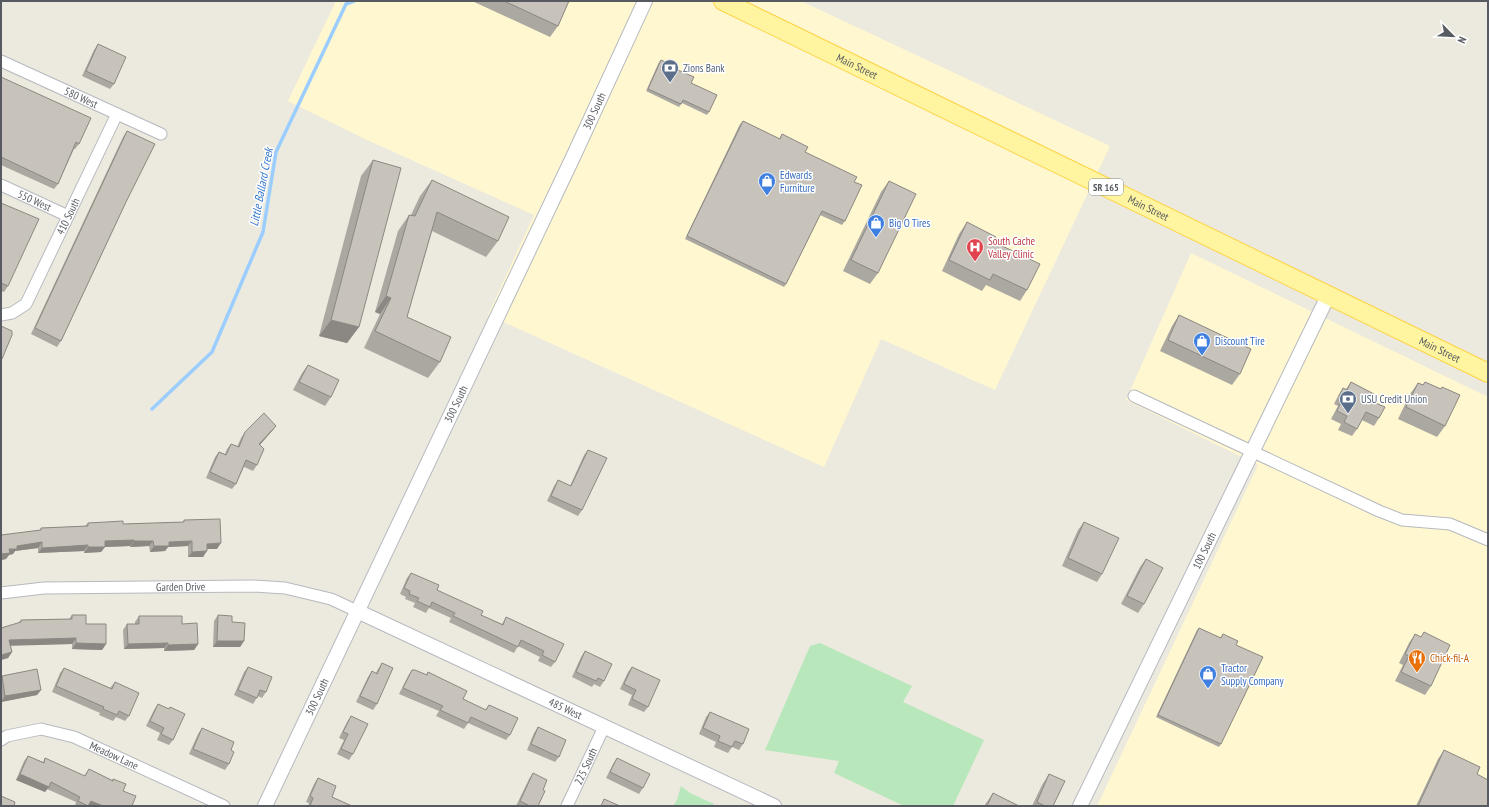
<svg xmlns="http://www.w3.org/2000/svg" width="1489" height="807" font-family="'PT Sans Narrow',sans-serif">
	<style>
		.commercial { fill: #fff7d0 }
		.green { fill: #b7e7ba }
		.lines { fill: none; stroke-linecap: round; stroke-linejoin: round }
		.stream { stroke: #9bceff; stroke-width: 3.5 }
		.minor-casing { stroke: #b6b9bf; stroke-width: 13 }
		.tertiary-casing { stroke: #b6b9bf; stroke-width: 16 }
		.primary-casing { stroke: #fdd347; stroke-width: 20 }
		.minor { stroke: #fff; stroke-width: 11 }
		.tertiary { stroke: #fff; stroke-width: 14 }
		.primary { stroke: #fff5a0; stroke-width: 18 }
		.wall { fill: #aba8a1 }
		.shaded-wall { fill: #8b8883 }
		.building { fill: #c7c3bb; stroke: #8b8883 }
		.labels { text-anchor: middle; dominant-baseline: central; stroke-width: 3; stroke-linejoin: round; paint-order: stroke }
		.shield { fill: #fff; stroke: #898c90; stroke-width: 1 }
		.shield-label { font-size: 10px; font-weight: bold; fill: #575b61 }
		.street-label { font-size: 11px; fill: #575b61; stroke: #fff }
		.service-label { font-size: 11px; fill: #4e5e75; stroke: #fff; text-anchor: start }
		.shop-label { font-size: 11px; fill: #366cbe; stroke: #fff; text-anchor: start }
		.health-label { font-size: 11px; fill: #be3a42; stroke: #fff; text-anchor: start }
		.food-label { font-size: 11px; fill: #c56008; stroke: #fff; text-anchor: start }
		.water-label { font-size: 12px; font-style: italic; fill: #3577cb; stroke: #fff }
	</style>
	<rect width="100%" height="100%" fill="#eceade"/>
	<!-- commercial -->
	<path class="commercial" d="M 336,1 L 801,1 L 1110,146 L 995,390 L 881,339 L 824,467 L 488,315 L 534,215 L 367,140 L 288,101 Z
		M 1191,253 L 1488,397 L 1488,806 L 1097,806 L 1258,465 L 1126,400 Z"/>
	<!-- green -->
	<path class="green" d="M 820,643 L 912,686 L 903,702 L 984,740 L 953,806 L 904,806 L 834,773 L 839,761 L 765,750 L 810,646 Z
		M 681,786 L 690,793 L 714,804 L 713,806 L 673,806 L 677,800 Z"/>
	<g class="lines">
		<!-- stream -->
		<path class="stream" d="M 152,409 L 212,352 L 263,232 L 276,152 L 346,4 L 354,1"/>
		<!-- minor casing -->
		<g class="minor-casing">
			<g id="minor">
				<path id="s1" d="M 1,61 L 161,134"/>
				<path id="s2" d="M 1,185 L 68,216"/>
				<path id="s3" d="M 1,315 L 12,313 L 26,304 L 117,114"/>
				<path d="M 1134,396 L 1379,511 L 1402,520 L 1450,524 L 1488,540"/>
				<path id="s4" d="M 1,593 L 44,588 L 254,586 L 285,588 L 331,599 L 357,611"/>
				<path id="s5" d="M 1,740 L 7,736 L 41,729 L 74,737 L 224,806"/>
				<path id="s6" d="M 567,806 L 604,727"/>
			</g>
		</g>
		<!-- tertiary casing -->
		<g class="tertiary-casing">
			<g id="tertiary">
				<path id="s7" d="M 357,611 L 774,806"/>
				<path id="s8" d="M 265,806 L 574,155 L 645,1"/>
				<path id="s9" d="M 1080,806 L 1328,296"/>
			</g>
		</g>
		<!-- primary casing -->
		<g class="primary-casing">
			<g id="primary">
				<path id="s10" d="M 723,1 L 1488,373"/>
			</g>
		</g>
		<!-- minor -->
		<use href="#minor" class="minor"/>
		<!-- tertiary -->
		<use href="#tertiary" class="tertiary"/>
		<!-- primary -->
		<use href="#primary" class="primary"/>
	</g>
	<!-- wall -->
	<path class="wall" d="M 472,1 L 569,1 L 558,26 L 550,37 Z
		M 98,44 L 114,84 L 110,89 L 82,76 L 94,50 Z
		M 661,60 L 691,83 L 709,112 L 707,115 L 682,103 L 679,107 L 646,91 L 659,62 Z
		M 1,77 L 79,144 L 75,149 L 74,149 L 58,184 L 54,189 L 1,165 Z
		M 743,121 L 779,139 L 782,134 L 805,152 L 854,182 L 845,221 L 842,225 L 820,215 L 786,284 L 784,287 L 685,239 L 740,124 Z
		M 127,131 L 126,202 L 61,341 L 57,347 L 31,334 L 123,137 Z
		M 373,160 L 359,327 L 347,343 L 319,336 L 361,176 Z
		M 432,180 L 498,241 L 486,257 L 432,231 L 407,317 L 440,362 L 428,378 L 364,348 L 380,314 L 375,312 L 398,231 L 409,215 L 411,215 L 420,196 Z
		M 889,181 L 878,273 L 870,284 L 843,271 L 881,192 Z
		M 1,203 L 8,286 L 4,292 L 1,291 Z
		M 967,222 L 994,242 L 1027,290 L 1020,301 L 986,285 L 982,291 L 942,271 L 959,234 Z
		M 1179,315 L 1240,374 L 1232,385 L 1160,351 L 1172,326 Z
		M 308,365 L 331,397 L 325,406 L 293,390 L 302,373 Z
		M 1351,382 L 1371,401 L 1379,418 L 1374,426 L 1362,420 L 1357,429 L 1352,436 L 1338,430 L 1341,424 L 1331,419 L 1338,406 L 1334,404 L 1338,396 L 1343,388 L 1346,389 Z
		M 1425,382 L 1445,426 L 1437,437 L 1398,419 L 1410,394 L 1418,383 L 1423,385 Z
		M 276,426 L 272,431 L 260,445 L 257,465 L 253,471 L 244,467 L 236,484 L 232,489 L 206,478 L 215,457 L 219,452 L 225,454 L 227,449 L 231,444 L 237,447 L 241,438 L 245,432 Z
		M 588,450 L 582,510 L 578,516 L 547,501 L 554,486 L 558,480 L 570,486 L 584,455 Z
		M 184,520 L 217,549 L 207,549 L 203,557 L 188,557 L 188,546 L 168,547 L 165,551 L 150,552 L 149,546 L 130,547 L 130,546 L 105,547 L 101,552 L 84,553 L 84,551 L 38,553 L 38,548 L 15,551 L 13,554 L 9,555 L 6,559 L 1,560 L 1,535 L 40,530 L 41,528 L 85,526 L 88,523 L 123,524 L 183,522 Z
		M 1084,522 L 1102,574 L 1097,582 L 1062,566 L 1078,530 Z
		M 1146,559 L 1144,604 L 1138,613 L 1121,604 L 1140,567 Z
		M 411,573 L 437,590 L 481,615 L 502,624 L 506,617 L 564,644 L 555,662 L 551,667 L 538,661 L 540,657 L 518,646 L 514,653 L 449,622 L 451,618 L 429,608 L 426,613 L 413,607 L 415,603 L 405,599 L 406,597 L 400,594 L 407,578 Z
		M 72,615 L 86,624 L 106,644 L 102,650 L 72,649 L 72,644 L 10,645 L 12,652 L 8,658 L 1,660 L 18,623 L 21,620 L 69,619 Z
		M 218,615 L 232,622 L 244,641 L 240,647 L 213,647 L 214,621 Z
		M 139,616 L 182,624 L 198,644 L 194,650 L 164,651 L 164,648 L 124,649 L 123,630 L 127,624 L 135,624 L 135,622 Z
		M 1199,628 L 1220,638 L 1223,634 L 1236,645 L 1221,744 L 1219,747 L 1156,717 L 1197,630 Z
		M 1424,632 L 1431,686 L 1425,695 L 1395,681 L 1403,665 L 1399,663 L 1409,643 L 1415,634 L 1421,637 Z
		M 585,651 L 604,681 L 600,687 L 594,684 L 592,687 L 572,677 L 581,657 Z
		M 382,663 L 377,704 L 373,710 L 356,702 L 368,677 L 372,671 L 376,673 L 378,669 Z
		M 248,667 L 266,692 L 262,698 L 258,696 L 253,704 L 234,695 L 244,672 Z
		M 632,667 L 648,707 L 644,712 L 628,705 L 632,695 L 620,689 L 628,672 Z
		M 64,668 L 110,688 L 115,682 L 129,716 L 125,721 L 116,717 L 113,721 L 99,715 L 100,713 L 52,692 L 60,673 Z
		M 412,670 L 426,675 L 428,672 L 463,699 L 485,710 L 489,705 L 510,735 L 506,740 L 468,723 L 464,729 L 436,716 L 439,711 L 399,694 L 408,676 Z
		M 2,676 L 41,690 L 37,695 L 1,702 L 1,677 Z
		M 158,704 L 173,740 L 169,745 L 157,740 L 160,733 L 146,726 L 154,710 Z
		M 710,712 L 743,744 L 739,750 L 732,747 L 728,753 L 714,747 L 716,742 L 699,734 L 706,717 Z
		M 351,716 L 353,754 L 349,760 L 337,754 L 344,740 L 339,738 L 347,722 Z
		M 538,727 L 559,757 L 555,762 L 527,750 L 534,733 Z
		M 202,728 L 231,750 L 229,764 L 225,770 L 189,754 L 198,734 Z
		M 1444,750 L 1477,774 L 1488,806 L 1416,806 L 1438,759 Z
		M 28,756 L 43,762 L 45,758 L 84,776 L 89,769 L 112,780 L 113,779 L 123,791 L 132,806 L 75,806 L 76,802 L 47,789 L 45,792 L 16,780 L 24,761 Z
		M 617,758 L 643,788 L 639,794 L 606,778 L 613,764 Z
		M 533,773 L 543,790 L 538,806 L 516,806 L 529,779 Z
		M 1049,774 L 1053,806 L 1032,806 L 1042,785 Z
		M 318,778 L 332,797 L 352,806 L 308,806 L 309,803 L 306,802 L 314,784 Z
		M 993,793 L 1019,806 L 984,806 Z"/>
	<!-- shaded-wall -->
	<path class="shaded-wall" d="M 386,296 L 391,298 L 380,314 L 375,312 Z
		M 331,320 L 359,327 L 347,343 L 319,336 Z
		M 276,426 L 272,431 L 255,450 L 259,444 Z
		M 134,540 L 130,546 L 105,547 L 101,552 L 84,553 L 88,547 L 105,541 Z
		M 134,541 L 153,541 L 149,546 L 130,547 Z
		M 192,541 L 188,546 L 168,547 L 165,551 L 150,552 L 154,546 L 169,542 Z
		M 42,542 L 38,548 L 15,551 L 13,554 L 9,555 L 6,559 L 1,560 L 1,554 L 17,546 Z
		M 221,543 L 217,549 L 203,549 L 207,544 Z
		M 88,545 L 84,551 L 38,553 L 42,548 Z
		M 207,551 L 203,557 L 188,557 L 192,552 Z
		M 76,638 L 72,644 L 5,646 L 9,640 Z
		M 217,641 L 244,641 L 240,647 L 213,647 Z
		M 76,643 L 106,644 L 102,650 L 72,649 Z
		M 168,643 L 164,648 L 124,649 L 128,644 Z
		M 198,644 L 194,650 L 164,651 L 168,645 Z
		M 12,652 L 8,658 L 1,660 L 1,655 Z
		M 41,690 L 37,695 L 1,702 L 5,696 Z
		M 20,774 L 49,787 L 45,792 L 16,780 Z
		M 91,801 L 103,806 L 88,806 Z"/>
	<!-- building -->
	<path class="building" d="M 504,1 L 569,1 L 558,26 Z
		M 98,44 L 126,57 L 114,84 L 86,71 Z
		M 661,60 L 672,65 L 671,67 L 694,77 L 691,83 L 717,95 L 709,112 L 683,100 L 681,104 L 648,89 Z
		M 1,77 L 91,118 L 79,144 L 76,142 L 58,184 L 1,157 Z
		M 743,121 L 780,139 L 782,134 L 808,147 L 805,152 L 857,177 L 854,182 L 862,185 L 845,221 L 822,211 L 786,284 L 687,236 Z
		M 127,131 L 155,144 L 126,202 L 61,341 L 35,328 Z
		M 373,160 L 401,168 L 359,327 L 331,320 Z
		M 432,180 L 509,217 L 498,241 L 437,212 L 407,317 L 451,337 L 440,362 L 375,331 L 391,298 L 386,296 L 409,215 L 415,216 Z
		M 889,181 L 916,194 L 878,273 L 851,260 Z
		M 1,203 L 39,219 L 8,286 L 1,283 Z
		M 967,222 L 996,237 L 994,242 L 1040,264 L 1027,290 L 993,274 L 990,280 L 949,260 Z
		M 1179,315 L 1251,349 L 1240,374 L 1168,340 Z
		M 1,326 L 12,331 L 12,335 L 2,359 L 1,359 Z
		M 308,365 L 339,380 L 331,397 L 299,382 Z
		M 1351,382 L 1374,394 L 1371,401 L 1385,407 L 1379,418 L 1366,412 L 1357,429 L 1344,422 L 1347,416 L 1337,411 L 1343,398 L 1339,396 L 1343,388 L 1347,390 Z
		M 1425,382 L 1441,389 L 1442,387 L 1460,395 L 1445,426 L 1406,407 L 1418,383 L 1423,385 Z
		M 264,413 L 276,426 L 259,444 L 264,449 L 257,465 L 246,460 L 236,484 L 210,472 L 219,452 L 226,455 L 231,444 L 239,447 L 245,432 Z
		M 588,450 L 607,458 L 582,510 L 551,496 L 558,480 L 571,486 Z
		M 220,519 L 221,543 L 207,544 L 207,551 L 192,552 L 192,541 L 169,542 L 169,546 L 154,546 L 153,541 L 134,541 L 134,540 L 105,541 L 105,547 L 88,547 L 88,545 L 42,548 L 42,542 L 17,546 L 17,549 L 9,549 L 10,553 L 1,554 L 1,535 L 41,530 L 41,528 L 88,526 L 88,523 L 123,521 L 123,524 L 184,522 L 184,520 Z
		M 1084,522 L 1119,538 L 1102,574 L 1068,558 Z
		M 1146,559 L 1163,568 L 1144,604 L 1127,596 Z
		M 411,573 L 439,585 L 437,590 L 483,611 L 481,615 L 503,625 L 506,617 L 564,644 L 555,662 L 542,655 L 544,651 L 521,640 L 518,647 L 453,616 L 455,613 L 432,602 L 430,607 L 417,601 L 419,598 L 409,594 L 410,591 L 404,588 Z
		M 72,615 L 86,615 L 86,624 L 106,624 L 106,644 L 76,643 L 76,638 L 9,640 L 12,652 L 1,655 L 1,628 L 21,622 L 21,620 L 72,619 Z
		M 218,615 L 232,616 L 232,622 L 245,623 L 244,641 L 217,641 Z
		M 139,616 L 182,616 L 182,624 L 197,623 L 198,644 L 168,645 L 168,643 L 128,644 L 127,624 L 139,624 Z
		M 1199,628 L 1221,638 L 1223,634 L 1238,641 L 1236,645 L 1263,657 L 1221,744 L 1158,715 Z
		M 1424,632 L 1450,645 L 1431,686 L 1401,672 L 1409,656 L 1405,654 L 1415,634 L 1421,637 Z
		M 585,651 L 612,664 L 604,681 L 598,678 L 596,681 L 576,672 Z
		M 382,663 L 393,668 L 377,704 L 360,696 L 372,671 L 377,674 Z
		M 248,667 L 272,677 L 266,692 L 260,690 L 257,698 L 238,690 Z
		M 632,667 L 660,680 L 648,707 L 632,699 L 636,690 L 624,684 Z
		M 64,668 L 112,689 L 115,682 L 139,693 L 129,716 L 119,711 L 117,715 L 103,709 L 104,707 L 56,686 Z
		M 37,669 L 41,690 L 5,696 L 2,676 Z
		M 412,670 L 415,670 L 427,675 L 428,672 L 467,691 L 463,699 L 486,710 L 489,705 L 518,718 L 510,735 L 471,717 L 468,723 L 440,710 L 443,706 L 403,688 Z
		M 158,704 L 169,709 L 170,707 L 185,714 L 173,740 L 161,734 L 164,728 L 150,721 Z
		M 710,712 L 749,729 L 743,744 L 735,741 L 732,747 L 718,741 L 720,736 L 703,728 Z
		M 351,716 L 368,724 L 353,754 L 341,749 L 348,734 L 343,732 Z
		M 538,727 L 566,740 L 559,757 L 531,744 Z
		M 202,728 L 234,742 L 231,750 L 234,752 L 229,764 L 193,749 Z
		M 1444,750 L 1480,767 L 1477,774 L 1488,780 L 1488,806 L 1418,806 Z
		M 28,756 L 44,763 L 45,758 L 85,776 L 89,769 L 113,781 L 113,779 L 126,784 L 123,791 L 136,796 L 132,806 L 103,806 L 91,801 L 88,806 L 78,801 L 80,797 L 51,782 L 49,787 L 20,774 Z
		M 617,758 L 650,774 L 643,788 L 610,772 Z
		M 533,773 L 547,780 L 543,790 L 545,791 L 538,806 L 530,806 L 520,801 Z
		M 1049,774 L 1065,781 L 1053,806 L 1045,806 L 1037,802 Z
		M 318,778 L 336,786 L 332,797 L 352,806 L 310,806 L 313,798 L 310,796 Z
		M 993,793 L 1019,806 L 987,806 Z
		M 1,796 L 15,802 L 14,806 L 1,806 Z
		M 604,799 L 620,806 L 601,806 Z"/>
	<!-- icons -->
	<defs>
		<g id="bank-pin" transform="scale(0.9)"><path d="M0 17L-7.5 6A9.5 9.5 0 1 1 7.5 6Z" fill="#5c6f8a" stroke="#fff"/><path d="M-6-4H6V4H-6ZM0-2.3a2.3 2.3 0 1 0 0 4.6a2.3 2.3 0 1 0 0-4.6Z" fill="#fff"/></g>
		<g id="shop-pin" transform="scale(0.9)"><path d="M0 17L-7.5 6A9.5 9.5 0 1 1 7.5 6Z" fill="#3f7fe0" stroke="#fff"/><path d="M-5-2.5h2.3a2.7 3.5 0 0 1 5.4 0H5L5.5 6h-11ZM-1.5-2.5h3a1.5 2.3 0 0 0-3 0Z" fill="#fff"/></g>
		<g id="hospital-pin" transform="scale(0.9)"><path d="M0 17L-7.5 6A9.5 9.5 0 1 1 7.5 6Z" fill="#e0444e" stroke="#fff"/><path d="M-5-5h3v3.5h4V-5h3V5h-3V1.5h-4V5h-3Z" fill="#fff"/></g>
		<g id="restaurant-pin" transform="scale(0.9)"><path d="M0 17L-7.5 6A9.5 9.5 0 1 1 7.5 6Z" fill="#e8710a" stroke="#fff"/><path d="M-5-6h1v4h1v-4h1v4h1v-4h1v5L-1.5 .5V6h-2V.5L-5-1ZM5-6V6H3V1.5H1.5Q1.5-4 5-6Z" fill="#fff"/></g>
	</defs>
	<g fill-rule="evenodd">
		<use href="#bank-pin" x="670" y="68"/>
		<use href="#shop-pin" x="767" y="181"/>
		<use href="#shop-pin" x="876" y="223"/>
		<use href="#hospital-pin" x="975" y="247"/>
		<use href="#shop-pin" x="1202" y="341"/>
		<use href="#bank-pin" x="1348" y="399"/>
		<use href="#restaurant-pin" x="1417" y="658"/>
		<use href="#shop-pin" x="1208" y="674"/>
	</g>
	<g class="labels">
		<!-- shield labels -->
		<rect class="shield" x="1089" y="179" width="34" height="16" rx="3"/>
		<g class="shield-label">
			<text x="1106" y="187">SR 165</text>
		</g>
		<!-- street labels -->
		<g class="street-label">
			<text stroke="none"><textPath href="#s10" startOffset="149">Main Street</textPath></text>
			<text stroke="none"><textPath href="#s1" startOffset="88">580 West</textPath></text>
			<text stroke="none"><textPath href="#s8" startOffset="769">300 South</textPath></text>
			<text stroke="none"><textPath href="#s2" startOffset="37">550 West</textPath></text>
			<text stroke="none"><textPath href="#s10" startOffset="473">Main Street</textPath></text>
			<text stroke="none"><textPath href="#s3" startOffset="125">410 South</textPath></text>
			<text stroke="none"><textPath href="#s10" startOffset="797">Main Street</textPath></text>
			<text stroke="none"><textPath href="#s8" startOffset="445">300 South</textPath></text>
			<text stroke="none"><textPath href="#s9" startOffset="284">100 South</textPath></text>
			<text stroke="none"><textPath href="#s4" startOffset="180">Garden Drive</textPath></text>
			<text stroke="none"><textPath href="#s8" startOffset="121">300 South</textPath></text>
			<text stroke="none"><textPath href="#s7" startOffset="230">485 West</textPath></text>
			<text stroke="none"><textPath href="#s5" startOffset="120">Meadow Lane</textPath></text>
			<text stroke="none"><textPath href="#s6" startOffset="44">225 South</textPath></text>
		</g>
		<!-- service labels -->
		<g class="service-label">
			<text x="683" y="68">Zions Bank</text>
			<text x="1361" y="399">USU Credit Union</text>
		</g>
		<!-- shop labels -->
		<g class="shop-label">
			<text x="780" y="175">Edwards<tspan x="780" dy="13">Furniture</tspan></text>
			<text x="889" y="223">Big O Tires</text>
			<text x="1215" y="341">Discount Tire</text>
			<text x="1221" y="668">Tractor<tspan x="1221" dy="13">Supply Company</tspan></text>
		</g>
		<!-- health labels -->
		<g class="health-label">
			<text x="988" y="241">South Cache<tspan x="988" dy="13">Valley Clinic</tspan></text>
		</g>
		<!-- food labels -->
		<g class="food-label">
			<text x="1430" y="658">Chick-fil-A</text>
		</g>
		<!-- water labels -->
		<g class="water-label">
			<text transform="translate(261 187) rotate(-79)">Little Ballard Creek</text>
		</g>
	</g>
	<!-- border -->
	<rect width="1489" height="807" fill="none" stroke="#575b61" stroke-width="4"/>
	<!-- north arrow -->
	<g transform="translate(1453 36) rotate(114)" stroke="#ffffff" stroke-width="3" paint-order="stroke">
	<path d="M0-3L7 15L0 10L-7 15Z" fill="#575b61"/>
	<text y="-6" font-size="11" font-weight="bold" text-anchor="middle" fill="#575b61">N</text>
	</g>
</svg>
